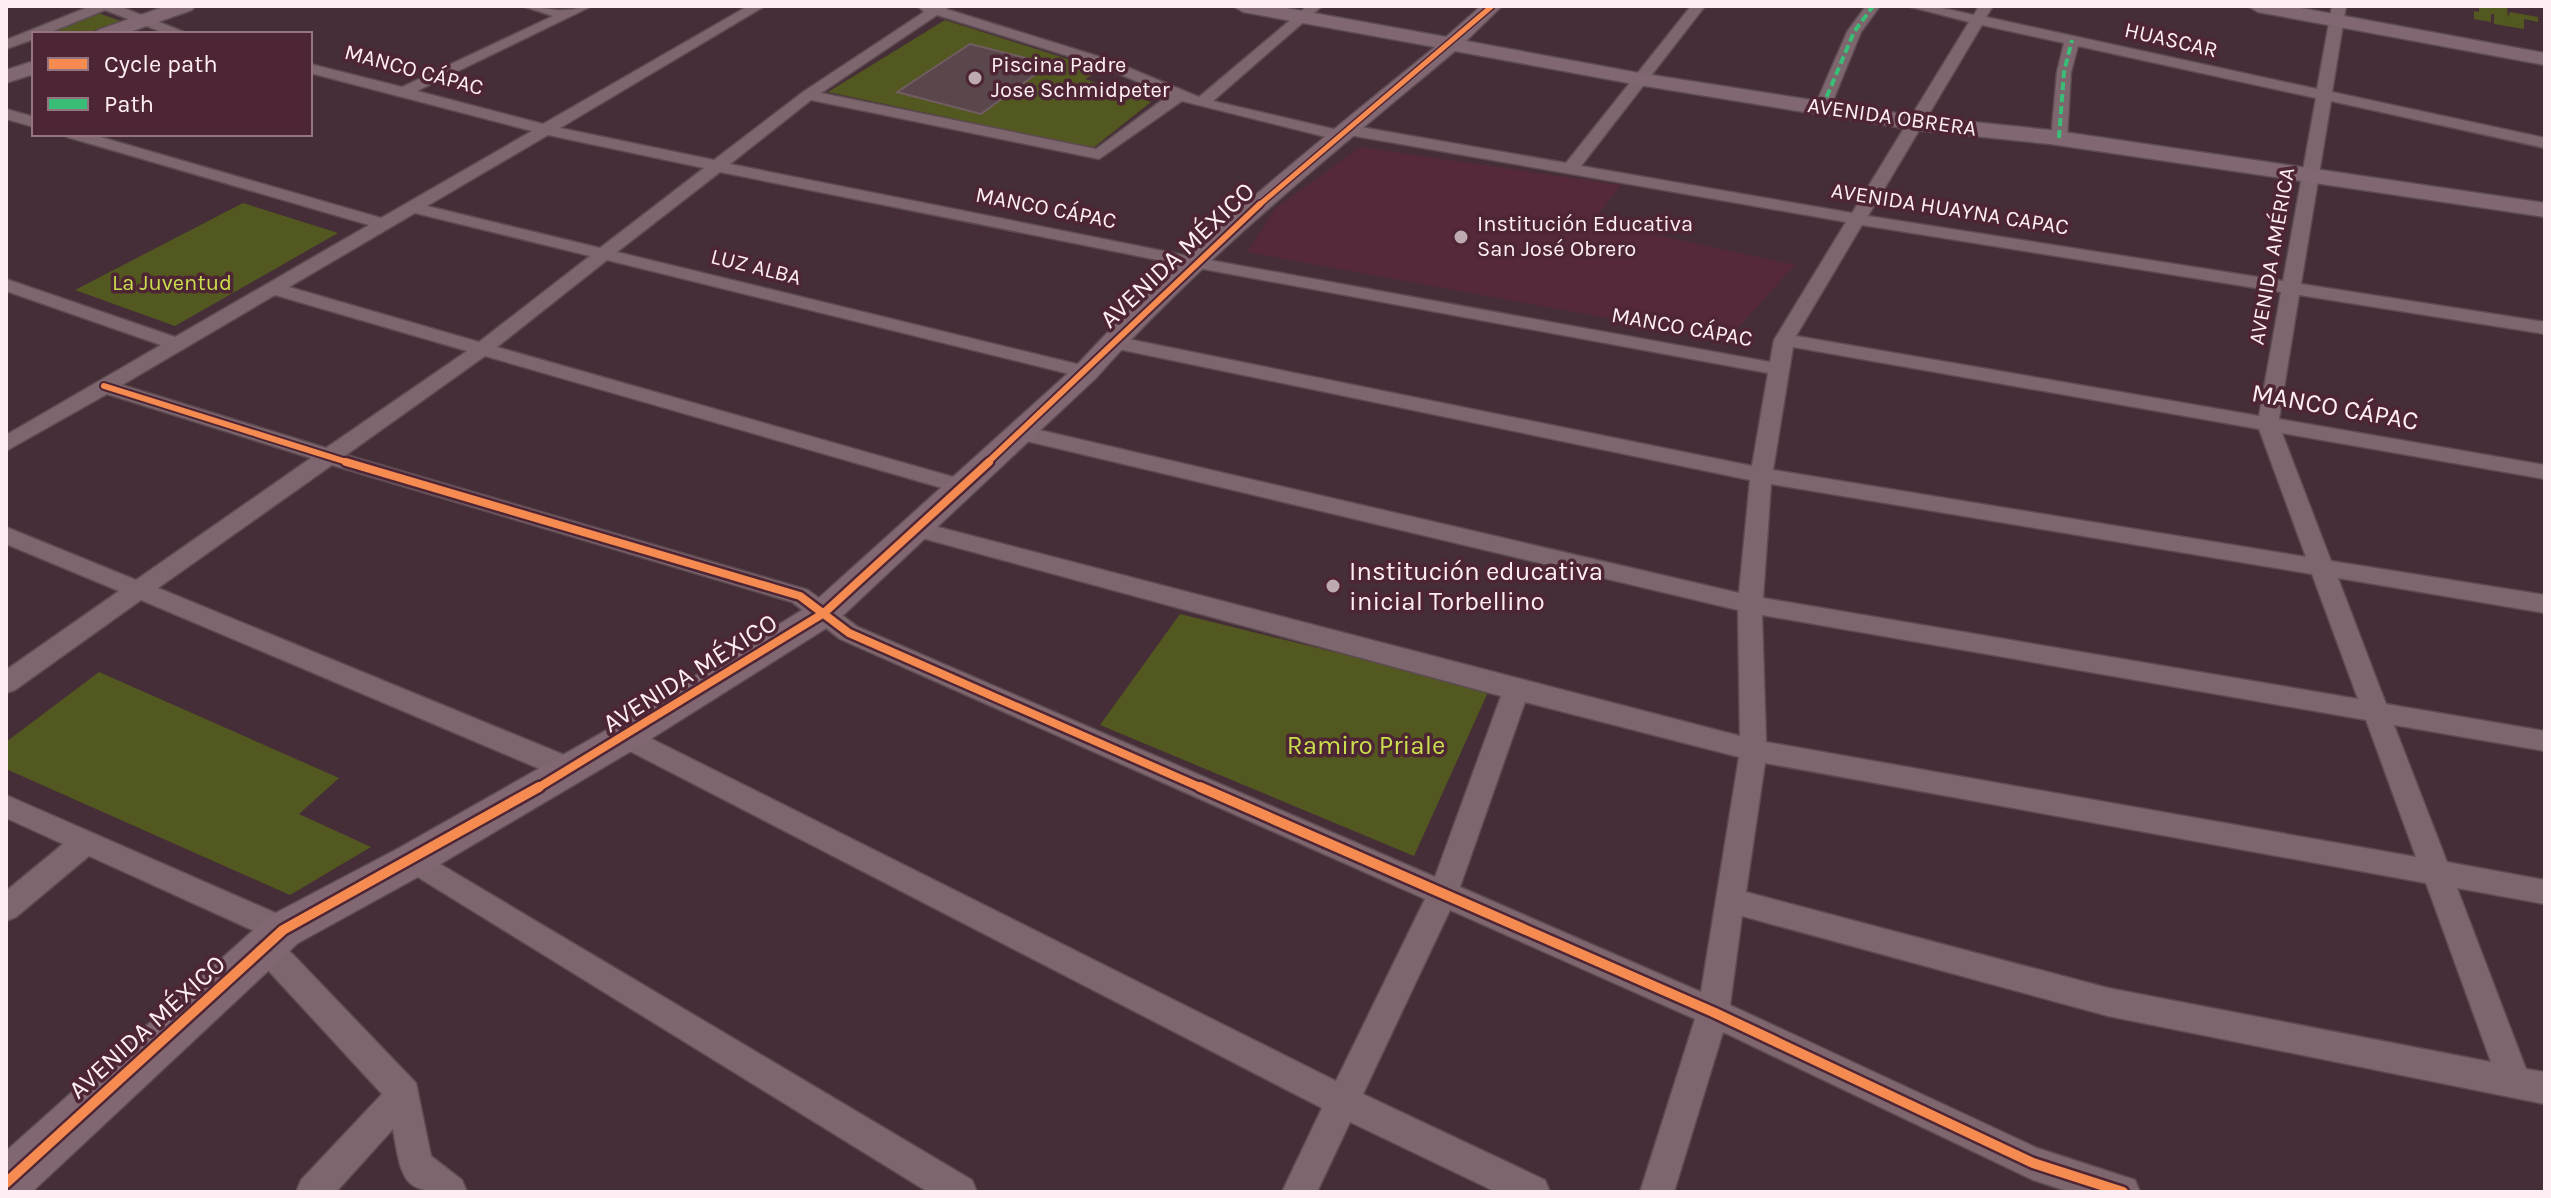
<svg xmlns="http://www.w3.org/2000/svg" width="2551" height="1198" font-family="Karla,sans-serif">
	<style>
		.built { fill: #55293a }
		.green { fill: #52581f }
		.building { fill: #5a474b; stroke: #715d61; stroke-width: 2 }
		.lines { fill: none; stroke-linecap: round; stroke-linejoin: round }
		.street-casing { stroke: #5d4b52; stroke-width: 3 }
		.secondary-casing { stroke: #5d4b52; stroke-width: 3 }
		.street { fill: #7d666e; fill-rule: evenodd }
		.secondary { fill: #816772; fill-rule: evenodd }
		.quiet { stroke: #3abd76; stroke-width: 4; stroke-dasharray: 8 4; stroke-linecap: butt }
		.cycleway-far3-casing { stroke: #4e2534; stroke-width: 8 }
		.cycleway-far2-casing { stroke: #4e2534; stroke-width: 10 }
		.cycleway-far1-casing { stroke: #4e2534; stroke-width: 13 }
		.cycleway-casing { stroke: #4e2534; stroke-width: 15 }
		.cycleway-far3 { stroke: #f68b52; stroke-width: 5 }
		.cycleway-far2 { stroke: #f68b52; stroke-width: 6 }
		.cycleway-far1 { stroke: #f68b52; stroke-width: 8 }
		.cycleway { stroke: #f68b52; stroke-width: 10 }
		.poi-dot { fill: #bdabb1; stroke: #4e2534; stroke-width: 3 }
		.labels { text-anchor: middle; dominant-baseline: central; stroke-width: 7; stroke-linejoin: round; paint-order: stroke }
		.far-street-label { font-size: 22px; fill: #feeef3; stroke: #4e2534 }
		.far-poi-label { font-size: 22px; fill: #feeef3; stroke: #4e2534; text-anchor: start }
		.far-park-label { font-size: 22px; fill: #cadf4d; stroke: #4e2534 }
		.street-label { font-size: 26px; fill: #feeef3; stroke: #4e2534 }
		.poi-label { font-size: 26px; fill: #feeef3; stroke: #4e2534; text-anchor: start }
		.park-label { font-size: 26px; fill: #cadf4d; stroke: #4e2534 }
	</style>
	<rect width="100%" height="100%" fill="#452e37"/>
	<!-- built -->
	<path class="built" d="M 1360,147 L 1621,185 L 1593,221 L 1795,265 L 1727,340 L 1247,252 L 1275,209 Z"/>
	<!-- green -->
	<path class="green" d="M 2479,6 L 2507,7 L 2508,17 L 2510,12 L 2538,17 L 2538,22 L 2524,19 L 2524,29 L 2494,24 L 2494,14 L 2491,14 L 2491,22 L 2474,19 L 2474,11 L 2479,12 Z
		M 98,13 L 121,21 L 85,34 L 45,34 Z
		M 945,20 L 1102,70 L 1085,79 L 1151,102 L 1093,148 L 828,92 Z
		M 243,203 L 338,233 L 175,326 L 75,290 Z
		M 1180,614 L 1489,690 L 1414,856 L 1100,725 Z
		M 99,672 L 339,778 L 299,814 L 371,847 L 290,895 L 6,769 L 6,742 Z"/>
	<!-- building -->
	<path class="building" d="M 970,44 L 1050,64 L 981,114 L 897,92 Z"/>
	<g class="lines">
		<!-- street casing -->
		<g class="street-casing">
			<path id="street" d="M 91,6 L 119,6 L 189,34 L 167,34 L 105,10 L 46,34 L 34,34 L 34,39 L 6,49 L 6,40 Z
				M 522,6 C 534,6 556,11 564,10 C 574,10 582,6 592,6 L 417,91 L 543,124 L 748,6 L 765,6 L 560,128 L 714,160 L 803,92 L 924,12 L 918,6 L 949,6 L 946,9 L 1110,60 L 1199,97 L 1307,6 L 1322,6 L 1213,101 L 1342,131 L 1343,127 L 1349,125 L 1566,163 L 1691,6 L 1705,6 L 1581,166 L 1852,213 L 1969,22 L 1907,6 L 1933,6 L 1974,15 L 1979,6 L 1993,6 L 1986,17 L 2317,89 L 2332,6 L 2346,6 L 2332,92 L 2545,138 L 2545,148 L 2331,101 L 2301,284 L 2545,322 L 2545,334 L 2299,295 L 2279,419 L 2545,465 L 2545,479 L 2282,433 L 2331,561 L 2545,595 L 2545,613 L 2338,578 L 2386,704 L 2545,731 L 2545,751 L 2394,725 L 2447,862 L 2545,880 L 2545,904 L 2457,888 L 2526,1069 L 2545,1072 L 2545,1104 L 2108,1016 L 1742,916 L 1730,1005 L 2037,1148 L 2135,1180 L 2140,1192 L 2070,1192 L 2033,1180 L 1723,1032 L 1674,1192 L 1640,1192 L 1695,1019 L 1450,910 L 1363,1094 L 1545,1180 L 1550,1192 L 1496,1192 L 1350,1122 L 1317,1192 L 1282,1192 L 1322,1108 L 616,744 L 612,737 L 616,730 L 625,727 L 634,730 L 1336,1081 L 1425,899 L 840,639 L 792,602 L 332,465 L 158,588 L 579,761 L 582,769 L 579,777 L 569,780 L 559,777 L 141,600 L 15,690 L 6,693 L 6,670 L 119,591 L 6,544 L 6,527 L 136,580 L 311,458 L 107,394 L 6,451 L 6,435 L 161,345 L 6,291 L 6,279 L 175,337 L 369,225 L 67,137 L 65,134 L 90,134 L 381,218 L 532,131 L 310,73 L 310,64 L 402,87 L 553,16 ZM 937,15 L 1100,66 L 1169,95 L 1096,149 L 821,93 ZM 1982,25 L 2064,43 L 2057,72 L 2051,138 L 2059,143 L 2067,138 L 2071,72 L 2078,46 L 2316,98 L 2283,281 L 1868,216 ZM 811,100 L 1099,159 L 1182,101 L 1342,141 L 1348,139 L 1349,135 L 1846,222 L 1774,340 L 1770,362 L 1198,258 L 730,164 ZM 548,135 L 704,168 L 600,248 L 427,206 ZM 720,172 L 1198,268 L 1768,373 L 1752,466 L 1113,336 L 1103,342 L 1113,348 L 1750,480 L 1739,593 L 1018,425 L 1007,432 L 1018,439 L 1738,610 L 1740,736 L 915,521 L 907,524 L 904,529 L 907,534 L 1501,696 L 1435,877 L 858,627 L 808,590 L 346,455 L 485,356 L 963,494 L 971,492 L 974,487 L 971,482 L 497,347 L 607,260 L 1086,378 L 1096,372 L 1093,368 L 617,252 ZM 415,213 L 590,256 L 479,342 L 289,287 ZM 1862,225 L 2281,292 L 2259,416 L 1796,336 ZM 275,295 L 467,351 L 326,448 L 122,385 ZM 1793,347 L 2259,429 L 2306,557 L 1773,470 ZM 1771,484 L 2312,574 L 2358,699 L 1763,598 ZM 1762,615 L 2366,720 L 2416,857 L 1766,742 ZM 1525,702 L 1739,757 L 1701,992 L 1460,887 ZM 1765,763 L 2426,883 L 2491,1062 L 2108,988 L 1746,892 Z
				M 1866,6 L 1880,6 L 1861,32 L 1830,108 L 1827,111 L 1817,111 L 1814,108 L 1847,32 Z
				M 6,109 L 34,117 L 34,127 L 6,119 Z
				M 6,795 L 294,921 L 298,930 L 294,939 L 281,942 L 416,1083 L 431,1156 L 462,1180 L 467,1192 C 406,1192 403,1191 393,1129 L 336,1192 L 296,1192 L 301,1180 L 382,1094 L 254,955 L 250,946 L 254,937 L 261,934 L 89,856 L 16,917 L 6,921 L 6,891 L 63,844 L 6,818 Z
				M 413,848 L 972,1180 L 977,1192 L 928,1192 L 403,868 L 399,860 L 403,852 Z"/>
		</g>
		<!-- secondary casing -->
		<g class="secondary-casing">
			<path id="secondary" d="M 166,6 L 195,6 L 192,10 L 124,34 L 95,34 L 98,30 Z
				M 1233,6 L 1275,6 L 1446,37 L 1481,6 L 1502,6 L 1466,41 L 1639,73 L 1915,116 L 2050,130 L 2545,203 L 2545,217 L 2050,144 L 1915,130 L 1639,85 L 1455,51 C 1331,155 1203,257 1096,378 L 836,622 L 638,747 L 427,872 L 298,943 L 32,1192 L 6,1192 L 6,1151 L 268,917 L 399,848 L 612,727 L 812,604 L 1076,366 C 1184,248 1311,148 1435,47 L 1243,12 Z
				M 2248,6 L 2290,6 L 2545,53 L 2545,65 L 2258,12 Z
				M 34,61 L 34,74 L 6,83 L 6,70 Z"/>
		</g>
		<!-- street -->
		<use href="#street" class="street"/>
		<!-- secondary -->
		<use href="#secondary" class="secondary"/>
		<!-- quiet -->
		<path class="quiet" d="M 1822,108 L 1854,32 L 1873,6
			M 2059,138 L 2064,72 L 2072,40"/>
		<!-- cycleway-far3 casing -->
		<g class="cycleway-far3-casing">
			<path id="cycleway-far3" d="M 1258,206 L 1492,6"/>
		</g>
		<!-- cycleway-far2 casing -->
		<g class="cycleway-far2-casing">
			<path id="cycleway-far2" d="M 104,386 L 353,464
				M 986,464 L 1260,204"/>
		</g>
		<!-- cycleway-far1 casing -->
		<g class="cycleway-far1-casing">
			<path id="cycleway-far1" d="M 346,462 L 800,596 L 849,633 L 1204,789
				M 536,789 L 824,613 L 989,462"/>
		</g>
		<!-- cycleway casing -->
		<g class="cycleway-casing">
			<path id="cycleway" d="M 1200,787 L 1713,1012 L 2033,1163 L 2123,1192
				M 6,1183 L 283,930 L 539,787"/>
		</g>
		<!-- cycleway-far3 -->
		<use href="#cycleway-far3" class="cycleway-far3"/>
		<!-- cycleway-far2 -->
		<use href="#cycleway-far2" class="cycleway-far2"/>
		<!-- cycleway-far1 -->
		<use href="#cycleway-far1" class="cycleway-far1"/>
		<!-- cycleway -->
		<use href="#cycleway" class="cycleway"/>
	</g>
	<!-- markers -->
	<g class="poi-dot">
		<circle cx="975" cy="78" r="8"/>
		<circle cx="1461" cy="237" r="8"/>
		<circle cx="1333" cy="586" r="8"/>
	</g>
	<g class="labels">
		<!-- far-street labels -->
		<g class="far-street-label">
			<text transform="translate(2171 40) rotate(13)">HUASCAR</text>
			<text transform="translate(414 70) rotate(15)">MANCO CÁPAC</text>
			<text transform="translate(1892 117) rotate(8)">AVENIDA OBRERA</text>
			<text transform="translate(1046 208) rotate(11)">MANCO CÁPAC</text>
			<text transform="translate(1950 209) rotate(9)">AVENIDA HUAYNA CAPAC</text>
			<text transform="translate(2272 256) rotate(-80)">AVENIDA AMÉRICA</text>
			<text transform="translate(756 267) rotate(14)">LUZ ALBA</text>
			<text transform="translate(1682 327) rotate(10)">MANCO CÁPAC</text>
		</g>
		<!-- far-poi labels -->
		<g class="far-poi-label">
			<text x="991" y="65">Piscina Padre<tspan x="991" dy="25">Jose Schmidpeter</tspan></text>
			<text x="1477" y="224">Institución Educativa<tspan x="1477" dy="25">San José Obrero</tspan></text>
		</g>
		<!-- far-park labels -->
		<g class="far-park-label">
			<text x="172" y="283">La Juventud</text>
		</g>
		<!-- street labels -->
		<g class="street-label">
			<text transform="translate(1177 255) rotate(-43)">AVENIDA MÉXICO</text>
			<text transform="translate(2335 407) rotate(10)">MANCO CÁPAC</text>
			<text transform="translate(690 673) rotate(-32)">AVENIDA MÉXICO</text>
			<text transform="translate(147 1027) rotate(-42)">AVENIDA MÉXICO</text>
		</g>
		<!-- poi labels -->
		<g class="poi-label">
			<text x="1349" y="571">Institución educativa<tspan x="1349" dy="30">inicial Torbellino</tspan></text>
		</g>
		<!-- park labels -->
		<g class="park-label">
			<text x="1366" y="745">Ramiro Priale</text>
		</g>
	</g>
	<!-- border -->
	<rect width="2551" height="1198" fill="none" stroke="#feeef3" stroke-width="16"/>
	<!-- legend -->
	<rect x="32" y="32" width="280" height="104" fill="#4e2534" stroke="#947580" stroke-width="2"/>
	<rect x="48" y="58" width="40" height="12" fill="#f68b52" stroke="#947580" stroke-width="2"/>
	<text x="104" y="72" font-size="24" fill="#feeef3">Cycle path</text>
	<rect x="48" y="98" width="40" height="12" fill="#3abd76" stroke="#947580" stroke-width="2"/>
	<text x="104" y="112" font-size="24" fill="#feeef3">Path</text>
</svg>
